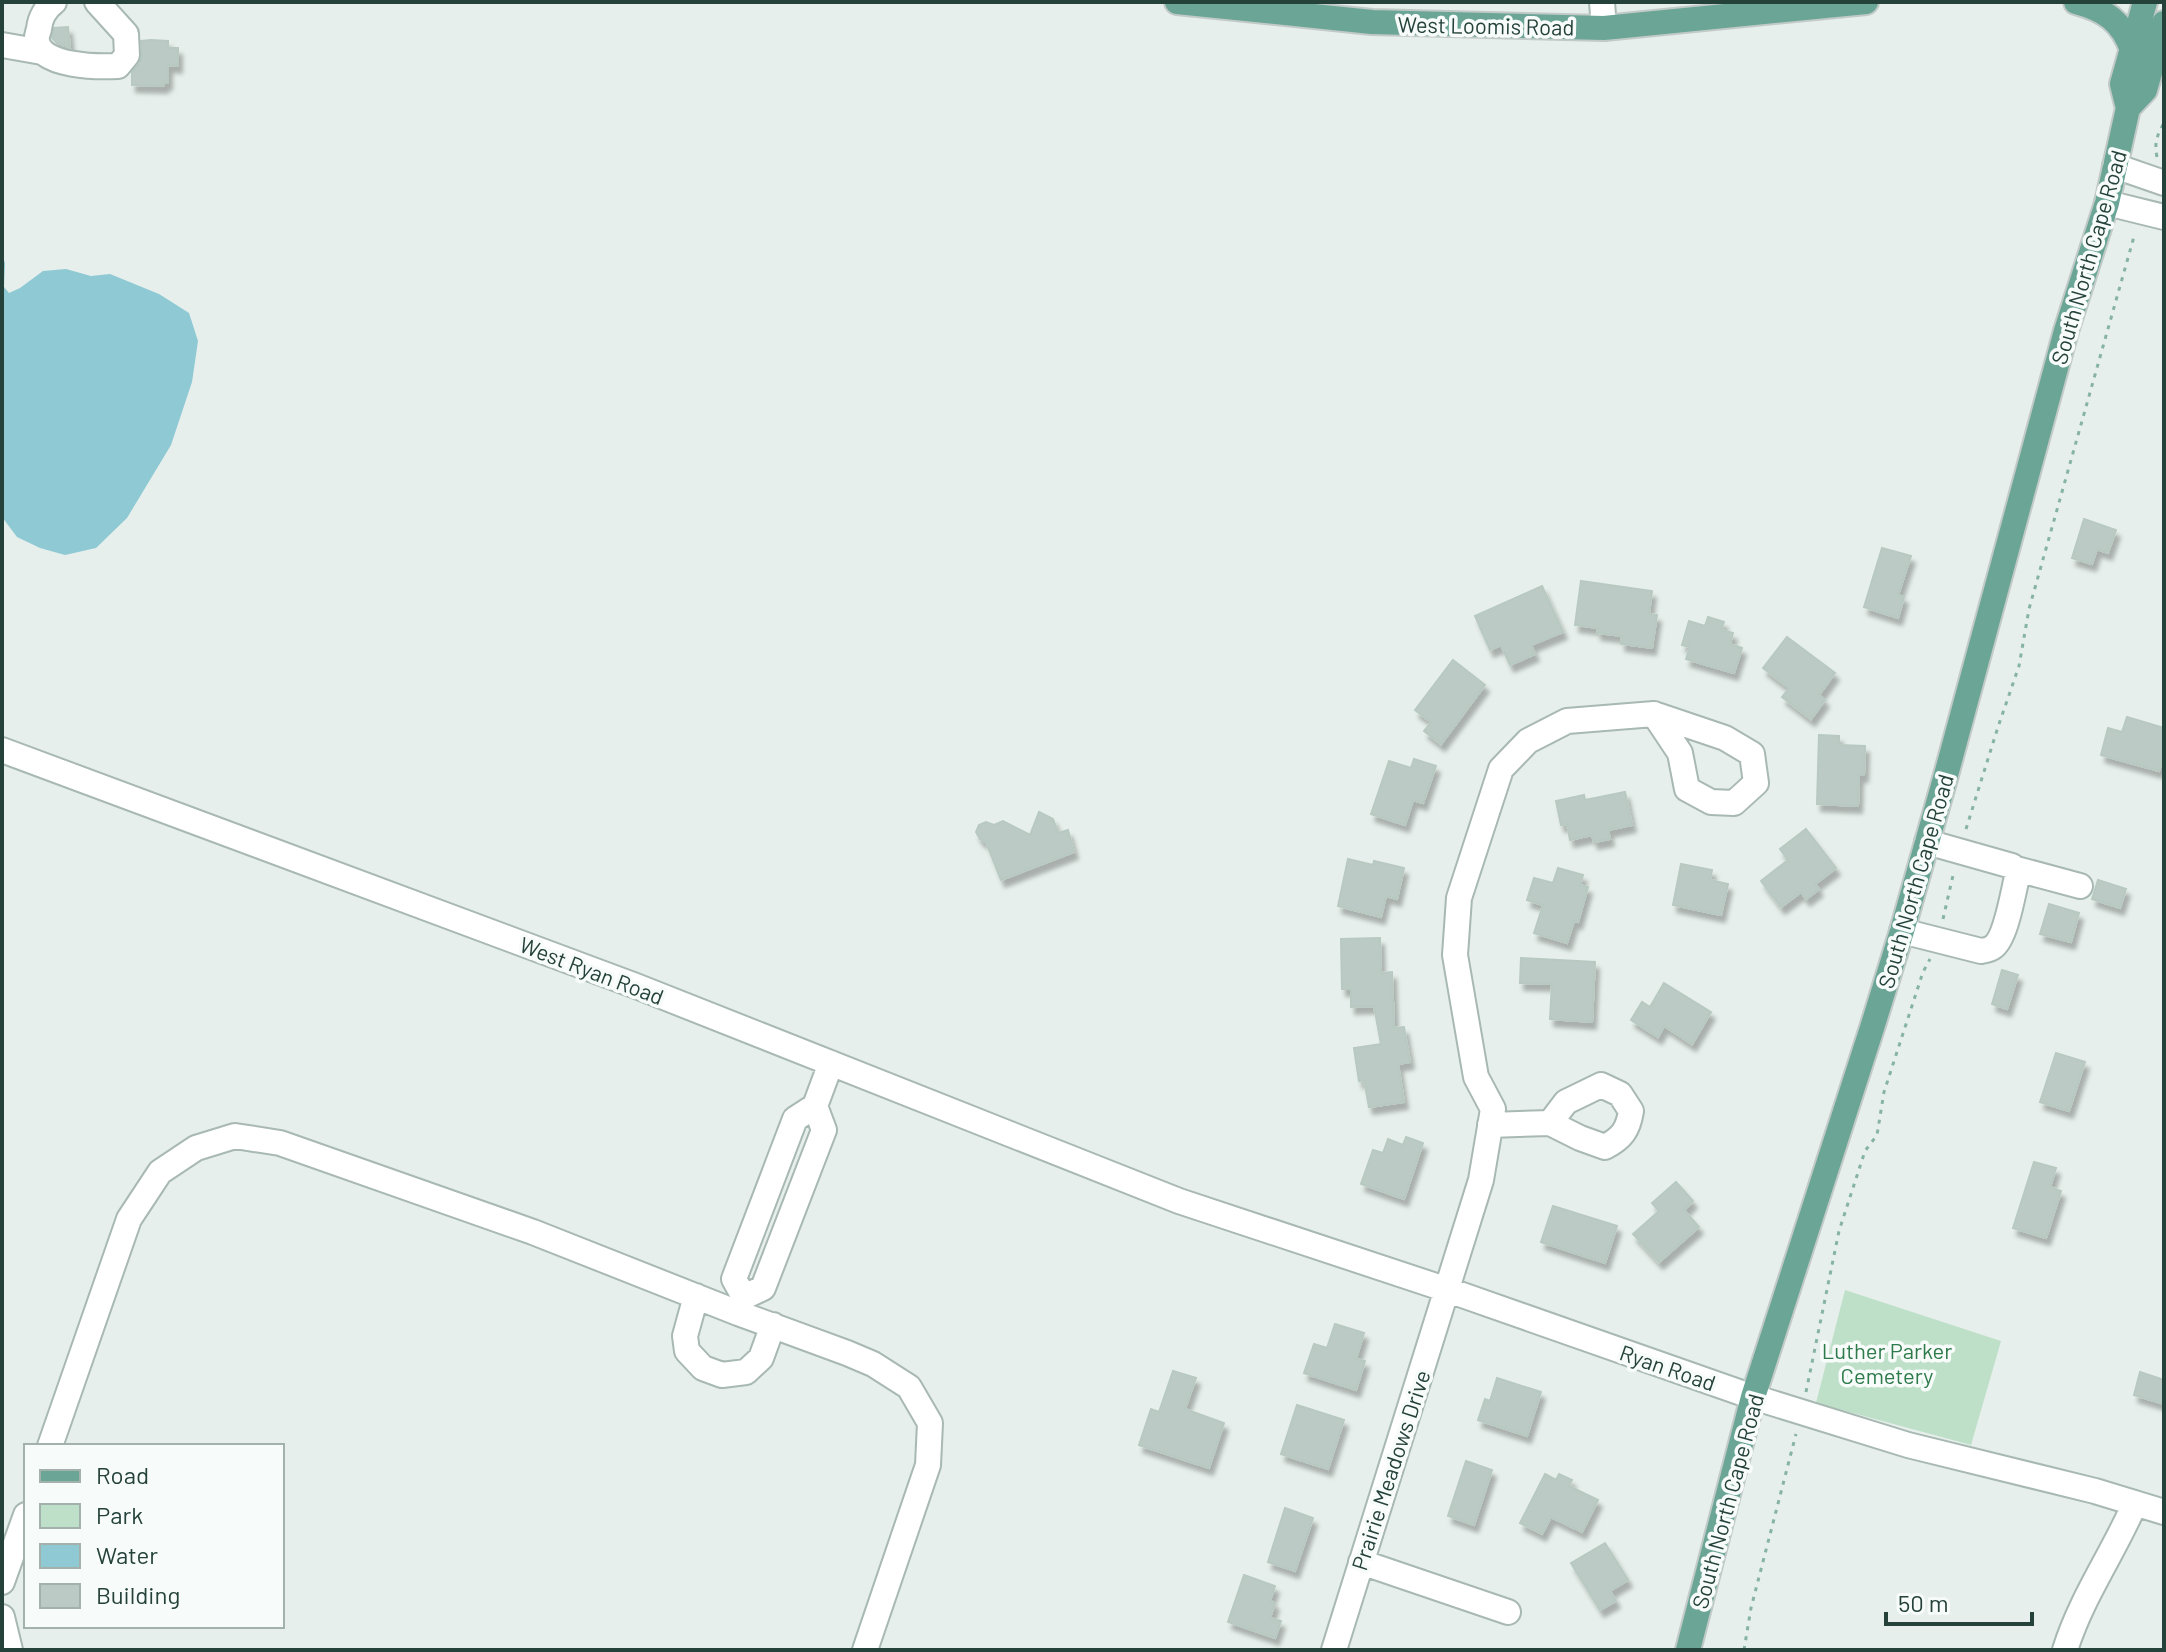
<svg xmlns="http://www.w3.org/2000/svg" width="2166" height="1652" font-family="Barlow,sans-serif">
	<style>
		.green { fill: #bfe0c8 }
		.water { fill: #8ec9d4 }
		.building { fill: #bbcac4; stroke: #b8c9c2; stroke-width: 2; filter: url(#shadow) }
		.lines { fill: none; stroke-linecap: round; stroke-linejoin: round }
		.minor-casing { stroke: #a8b8b2; stroke-width: 28 }
		.major-casing { stroke: #c2cac8; stroke-width: 28 }
		.path { stroke: #86b3a5; stroke-width: 3; stroke-dasharray: 4 6; stroke-linecap: butt }
		.minor { stroke: #fff; stroke-width: 24 }
		.major { stroke: #6aa596; stroke-width: 24 }
		.labels { text-anchor: middle; dominant-baseline: central; stroke-width: 7; stroke-linejoin: round; paint-order: stroke }
		.street-label { font-size: 22px; fill: #24423a; stroke: #f7fbf9 }
		.park-label { font-size: 22px; fill: #2d7a4b; stroke: #f7fbf9 }
	</style>
	<defs>
		<filter id="shadow"><feDropShadow dx="4" dy="7" stdDeviation="2" flood-color="#0004"/></filter>
	</defs>
	<rect width="100%" height="100%" fill="#e6efeb"/>
	<!-- green -->
	<path class="green" d="M 1845,1290 L 2001,1341 L 1971,1445 L 1816,1403 Z"/>
	<!-- water -->
	<path class="water" d="M 2,255 L 5,263 L 4,287 L 9,293 L 20,288 L 43,271 L 66,269 L 91,276 L 110,274 L 159,294 L 189,313 L 198,341 L 192,382 L 171,445 L 127,518 L 96,548 L 65,555 L 40,548 L 17,537 L 2,517 Z"/>
	<!-- building -->
	<path class="building" d="M 68,27 L 70,48 L 57,43 L 52,38 L 54,28 Z
		M 151,40 L 168,41 L 168,48 L 178,48 L 178,66 L 168,65 L 168,83 L 164,83 L 164,86 L 132,85 L 132,72 L 139,64 L 142,55 L 141,41 Z
		M 2084,519 L 2116,530 L 2108,553 L 2097,549 L 2092,564 L 2072,558 Z
		M 1882,548 L 1911,556 L 1898,595 L 1904,597 L 1898,618 L 1864,607 Z
		M 1581,581 L 1652,591 L 1649,614 L 1657,615 L 1652,648 L 1621,644 L 1622,636 L 1597,633 L 1598,628 L 1575,625 Z
		M 1542,586 L 1563,632 L 1531,645 L 1535,654 L 1510,665 L 1501,645 L 1490,650 L 1475,616 Z
		M 1708,617 L 1724,622 L 1721,630 L 1733,633 L 1730,644 L 1742,648 L 1734,673 L 1686,659 L 1690,647 L 1682,645 L 1689,621 L 1705,626 Z
		M 1787,637 L 1835,673 L 1819,695 L 1825,700 L 1811,719 L 1782,697 L 1789,688 L 1763,668 Z
		M 1453,660 L 1485,685 L 1441,744 L 1424,731 L 1431,722 L 1415,710 Z
		M 2127,717 L 2164,728 L 2164,754 L 2159,771 L 2101,755 L 2108,728 L 2122,732 Z
		M 1819,735 L 1839,736 L 1839,745 L 1865,746 L 1864,775 L 1859,775 L 1858,806 L 1817,804 Z
		M 1414,759 L 1436,766 L 1423,803 L 1413,800 L 1405,825 L 1371,814 L 1389,761 L 1411,768 Z
		M 1625,792 L 1632,825 L 1608,830 L 1610,839 L 1594,842 L 1592,835 L 1570,840 L 1567,824 L 1561,825 L 1556,801 L 1584,795 L 1585,800 Z
		M 1039,812 L 1053,819 L 1058,833 L 1068,830 L 1074,852 L 1001,880 L 986,842 L 980,839 L 976,832 L 979,825 L 986,822 L 994,825 L 1003,821 L 1030,835 Z
		M 1806,829 L 1836,868 L 1815,884 L 1819,889 L 1806,899 L 1801,892 L 1781,907 L 1761,881 L 1788,860 L 1780,849 Z
		M 1348,859 L 1373,865 L 1374,861 L 1404,868 L 1397,899 L 1386,896 L 1381,917 L 1338,906 Z
		M 1681,864 L 1712,870 L 1710,880 L 1728,884 L 1721,915 L 1673,905 Z
		M 1558,868 L 1583,875 L 1580,885 L 1588,887 L 1578,922 L 1574,921 L 1567,943 L 1534,933 L 1543,905 L 1527,900 L 1534,878 L 1553,883 Z
		M 2098,880 L 2126,889 L 2120,908 L 2092,899 Z
		M 2049,904 L 2079,913 L 2071,942 L 2040,934 Z
		M 1380,938 L 1381,973 L 1392,972 L 1394,1028 L 1404,1027 L 1410,1062 L 1398,1064 L 1404,1102 L 1369,1107 L 1364,1080 L 1359,1081 L 1354,1048 L 1381,1044 L 1374,1006 L 1351,1007 L 1351,989 L 1342,989 L 1341,939 Z
		M 1521,958 L 1595,962 L 1592,1022 L 1550,1019 L 1552,984 L 1520,983 Z
		M 2002,970 L 2018,975 L 2007,1009 L 1992,1004 Z
		M 1664,983 L 1711,1012 L 1692,1044 L 1664,1026 L 1658,1037 L 1631,1020 L 1642,1002 L 1650,1007 Z
		M 2056,1053 L 2085,1062 L 2069,1111 L 2040,1102 Z
		M 1406,1137 L 1423,1143 L 1404,1199 L 1361,1184 L 1373,1150 L 1383,1153 L 1388,1139 L 1403,1145 Z
		M 2034,1162 L 2056,1168 L 2050,1187 L 2061,1191 L 2046,1238 L 2013,1228 Z
		M 1676,1182 L 1693,1201 L 1684,1210 L 1699,1227 L 1659,1262 L 1633,1234 L 1659,1211 L 1652,1203 Z
		M 1553,1206 L 1617,1226 L 1605,1263 L 1541,1242 Z
		M 1335,1324 L 1364,1333 L 1356,1359 L 1365,1361 L 1356,1390 L 1304,1373 L 1314,1344 L 1327,1348 Z
		M 1173,1371 L 1196,1378 L 1185,1409 L 1224,1423 L 1209,1468 L 1139,1445 L 1151,1409 L 1159,1412 Z
		M 2140,1372 L 2164,1380 L 2164,1404 L 2134,1395 Z
		M 1497,1378 L 1541,1392 L 1527,1436 L 1478,1420 L 1485,1399 L 1490,1401 Z
		M 1297,1405 L 1344,1420 L 1328,1469 L 1281,1454 Z
		M 1466,1461 L 1492,1470 L 1474,1525 L 1448,1516 Z
		M 1545,1474 L 1556,1480 L 1559,1474 L 1572,1480 L 1569,1486 L 1598,1500 L 1582,1532 L 1551,1517 L 1542,1534 L 1520,1523 Z
		M 1285,1508 L 1313,1518 L 1295,1571 L 1268,1562 Z
		M 1605,1543 L 1628,1580 L 1610,1591 L 1616,1601 L 1600,1610 L 1571,1563 Z
		M 1244,1575 L 1275,1586 L 1270,1601 L 1275,1603 L 1270,1618 L 1281,1621 L 1275,1638 L 1228,1622 Z"/>
	<g class="lines">
		<!-- minor casing -->
		<g class="minor-casing">
			<path id="minor" d="M 54,2 C 46,8 40,18 39,29 C 38,33 36,37 37,41 C 41,67 99,67 118,66 L 127,55 L 126,34 L 97,2
				M 1602,2 L 1604,28
				M 2,45 L 42,52
				M 2115,166 L 2164,183
				M 2107,203 L 2164,217
				M 2,750 L 636,986 L 1179,1201 L 1448,1290 L 1753,1397 L 1908,1445 L 2095,1491 L 2164,1512
				M 2013,868 L 2080,886
				M 1902,931 L 1981,951 C 1986,950 1989,950 1993,947 C 2006,938 2013,893 2017,877 L 2016,872 L 2012,866 L 1927,842
				M 815,1106 L 824,1130 L 763,1288 L 744,1297 L 734,1279 L 795,1119 L 815,1106 L 831,1063
				M 1490,1125 L 1550,1123 L 1580,1138 L 1605,1147 C 1622,1138 1628,1130 1631,1111 L 1620,1094 L 1601,1085 L 1566,1102 L 1550,1123
				M 696,1296 L 685,1336 L 687,1351 L 703,1368 L 722,1375 L 746,1372 L 761,1358 L 773,1325
				M 50,1446 L 129,1219 L 160,1172 L 196,1148 L 235,1136 L 280,1143 L 533,1232 L 738,1313 L 847,1353 L 873,1364 L 909,1387 L 930,1423 L 928,1465 L 865,1650
				M 1361,1562 L 1508,1612
				M 2,1582 L 26,1515
				M 2,1617 L 10,1650
				M 1334,1650 L 1481,1180 L 1493,1109 L 1476,1077 L 1455,955 L 1459,898 L 1501,769 L 1528,741 L 1567,721 L 1654,714 L 1680,753 L 1687,789 L 1711,802 L 1734,803 L 1756,783 L 1752,754 L 1725,738 L 1654,714
				M 2065,1650 C 2082,1596 2113,1554 2135,1503"/>
		</g>
		<!-- major casing -->
		<g class="major-casing">
			<path id="major" d="M 1177,2 L 1372,22 L 1604,28 L 1866,2
				M 2076,2 C 2105,10 2122,21 2132,50
				M 2128,108 L 2145,90 L 2164,23
				M 1688,1650 L 1753,1397 L 1872,1028 L 1902,931 L 1946,775 L 2066,331 L 2107,203 L 2128,108 L 2122,84 L 2145,2"/>
		</g>
		<!-- path -->
		<path class="path" d="M 2157,157 C 2154,143 2157,135 2164,123
			M 1966,829 L 1998,727 L 2019,666 L 2029,609 L 2135,233
			M 1943,919 L 1954,871
			M 1806,1392 L 1839,1231 L 1865,1151 L 1877,1135 L 1884,1092 L 1923,972 L 1930,959
			M 1744,1650 L 1751,1608 L 1796,1434"/>
		<!-- minor -->
		<use href="#minor" class="minor"/>
		<!-- major -->
		<use href="#major" class="major"/>
	</g>
	<g class="labels">
		<!-- street labels -->
		<g class="street-label">
			<text transform="translate(1486 25) rotate(1)">West Loomis Road</text>
			<text transform="translate(2088 257) rotate(-74)">South North Cape Road</text>
			<text transform="translate(1915 881) rotate(-74)">South North Cape Road</text>
			<text transform="translate(592 970) rotate(21)">West Ryan Road</text>
			<text transform="translate(1668 1367) rotate(19)">Ryan Road</text>
			<text transform="translate(1390 1470) rotate(-72)">Prairie Meadows Drive</text>
			<text transform="translate(1727 1501) rotate(-75)">South North Cape Road</text>
		</g>
		<!-- park labels -->
		<g class="park-label">
			<text x="1887" y="1350">Luther Parker<tspan x="1887" dy="25">Cemetery</tspan></text>
		</g>
	</g>
	<!-- border -->
	<rect width="2166" height="1652" fill="none" stroke="#24423a" stroke-width="8"/>
	<!-- legend -->
	<rect x="24" y="1444" width="260" height="184" fill="#f7fbf9" stroke="#a3b1ad" stroke-width="2"/>
	<rect x="40" y="1470" width="40" height="12" fill="#6aa596" stroke="#a3b1ad" stroke-width="2"/>
	<text x="96" y="1484" font-size="24" fill="#24423a">Road</text>
	<rect x="40" y="1504" width="40" height="24" fill="#bfe0c8" stroke="#a3b1ad" stroke-width="2"/>
	<text x="96" y="1524" font-size="24" fill="#24423a">Park</text>
	<rect x="40" y="1544" width="40" height="24" fill="#8ec9d4" stroke="#a3b1ad" stroke-width="2"/>
	<text x="96" y="1564" font-size="24" fill="#24423a">Water</text>
	<rect x="40" y="1584" width="40" height="24" fill="#bbcac4" stroke="#a3b1ad" stroke-width="2"/>
	<text x="96" y="1604" font-size="24" fill="#24423a">Building</text>
	<!-- scale -->
	<path d="M1886 1612v12h146v-12" fill="none" stroke="#24423a" stroke-width="4"/>
	<text x="1898" y="1612" font-size="24" fill="#24423a" stroke="#f7fbf9" stroke-width="6" paint-order="stroke">50 m</text>
</svg>
